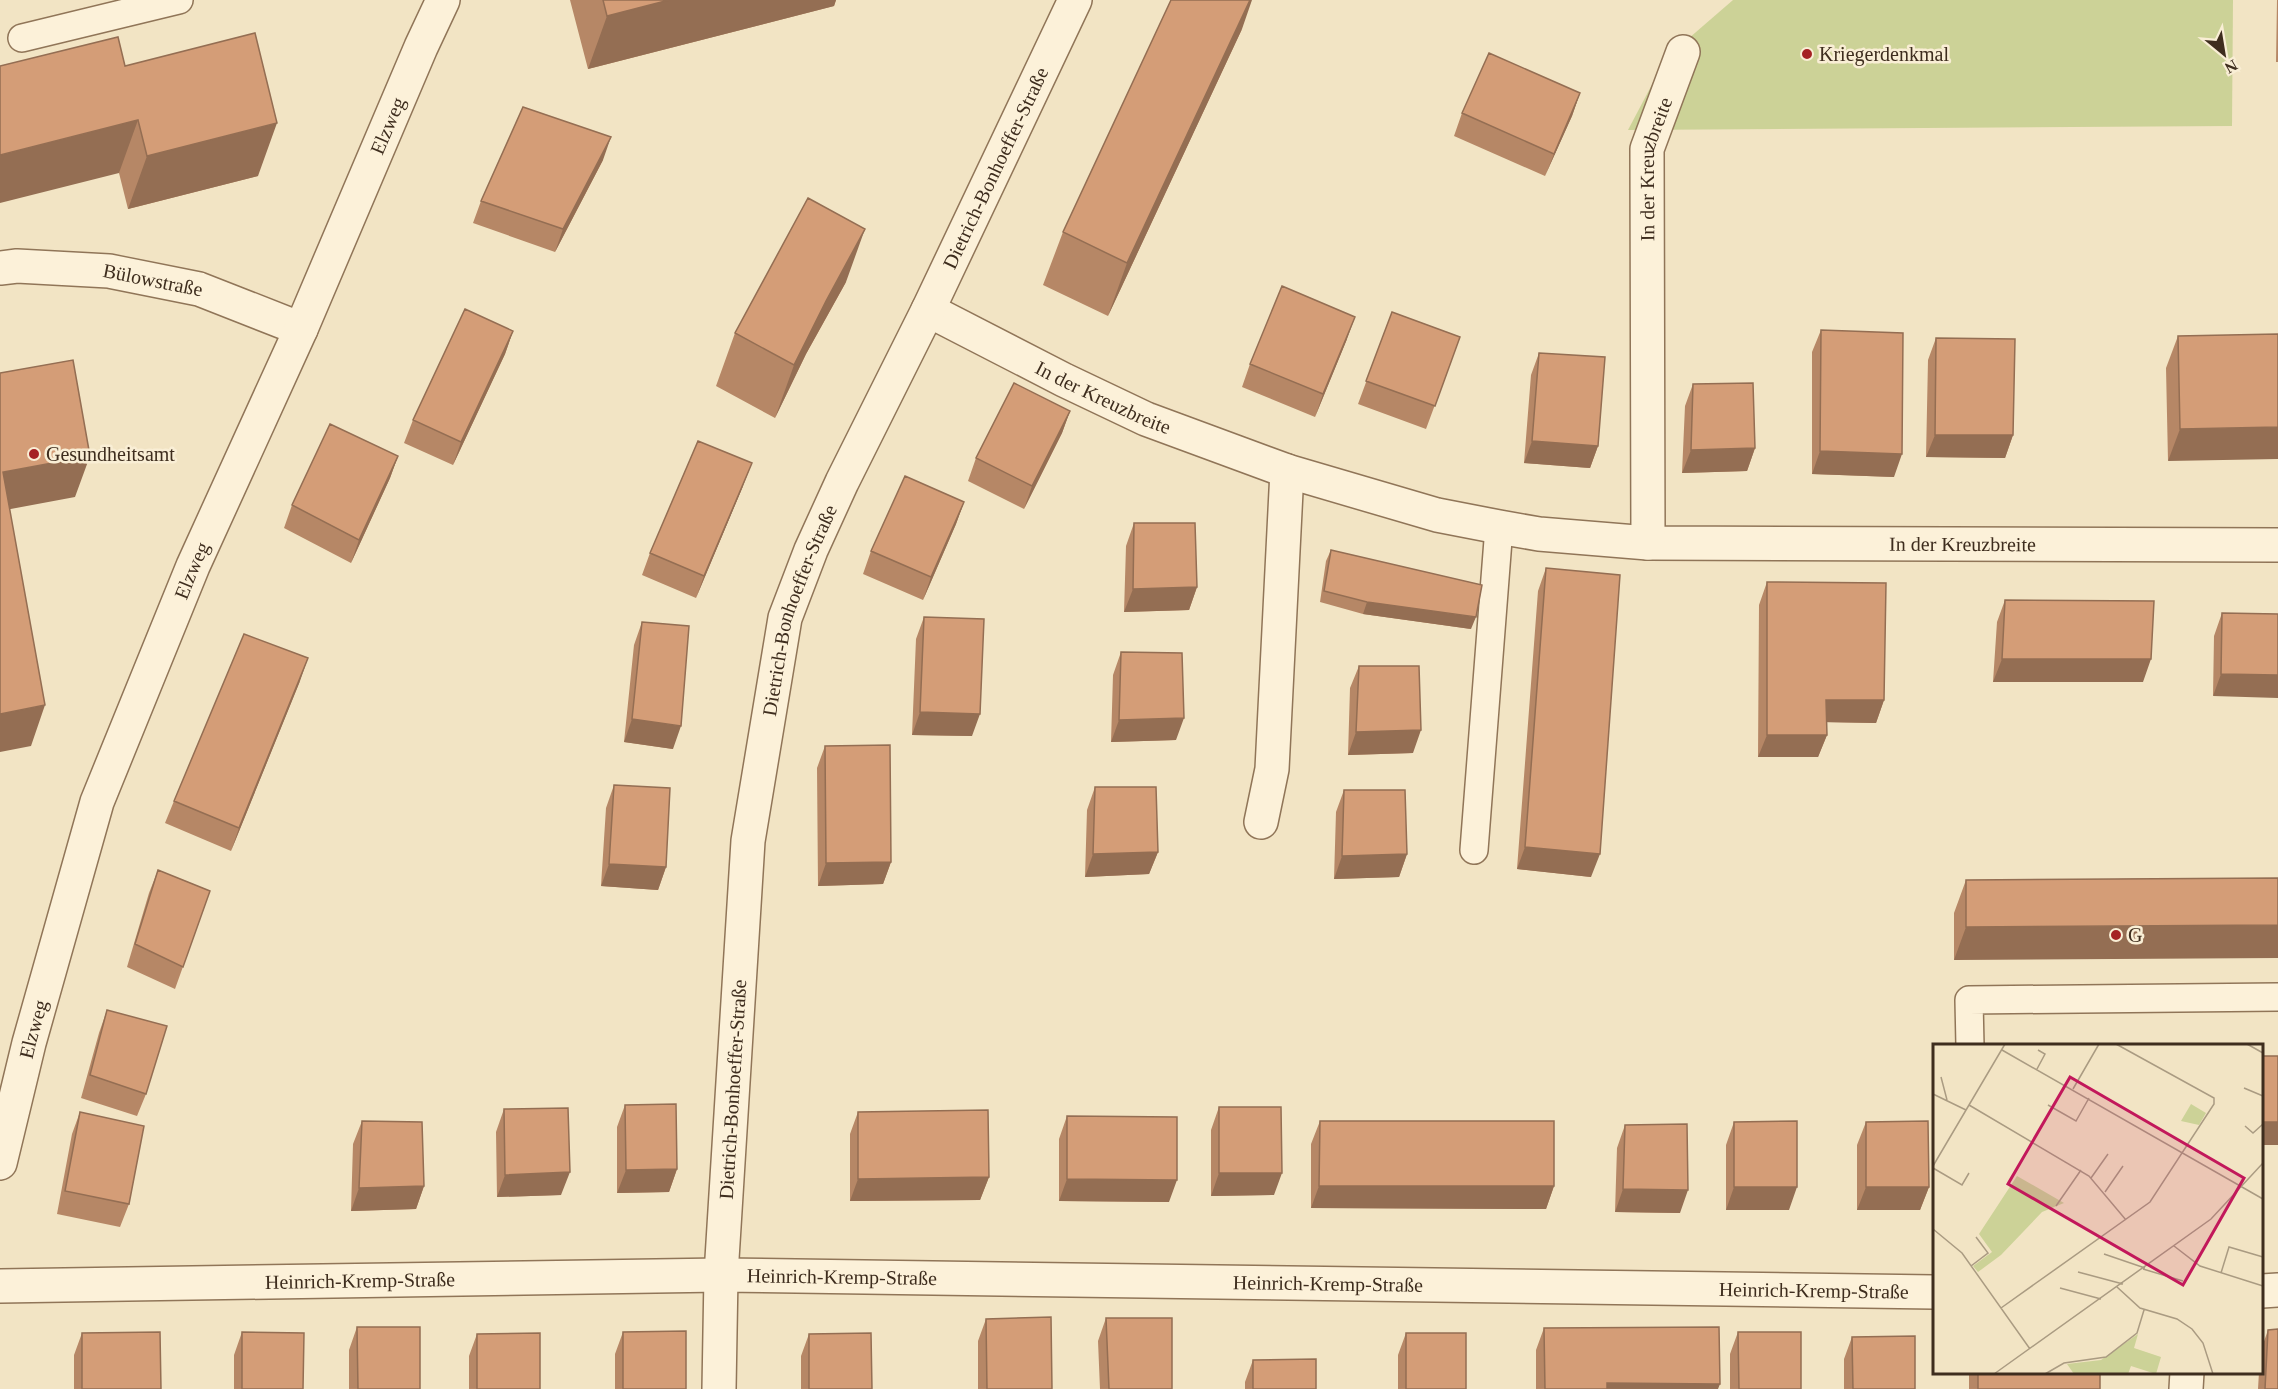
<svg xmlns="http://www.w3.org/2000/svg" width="2278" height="1389" font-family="Georgia,serif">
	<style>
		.green { fill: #ccd297 }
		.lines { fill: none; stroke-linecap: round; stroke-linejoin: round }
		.service-casing { stroke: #907558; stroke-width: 30 }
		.minor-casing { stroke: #907558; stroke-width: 36 }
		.tertiary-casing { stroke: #907558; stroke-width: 36 }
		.service { stroke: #fcf1d9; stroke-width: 27 }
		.minor { stroke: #fcf1d9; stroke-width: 33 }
		.tertiary { stroke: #fcf1d9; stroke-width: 33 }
		.wall { fill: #b68766 }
		.shaded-wall { fill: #946e53 }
		.building { fill: #d49d77; stroke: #946e53; stroke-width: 1.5 }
		.poi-dot { fill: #a52224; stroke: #f9eed5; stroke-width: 2 }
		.labels { text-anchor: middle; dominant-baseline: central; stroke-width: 5; stroke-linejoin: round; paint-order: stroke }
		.poi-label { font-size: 20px; fill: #3e2d1e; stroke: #f9eed5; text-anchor: start }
		.street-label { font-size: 20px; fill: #3e2d1e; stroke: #f9eed5 }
		.inset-road { fill: none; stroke: #aa9b82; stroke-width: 1.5 }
		.view { fill: #c2185b; fill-opacity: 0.15; stroke: #c2185b; stroke-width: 3 }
		.inset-edge { fill: none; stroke: #3e2d1e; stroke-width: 3 }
	</style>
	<rect width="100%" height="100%" fill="#f2e4c4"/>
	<!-- green -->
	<path class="green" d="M 1733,0 L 2233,0 L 2232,126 L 1628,130 L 1666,58 Z"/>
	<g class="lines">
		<!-- service casing -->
		<g class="service-casing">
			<path id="service" d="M 22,38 L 179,0
				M 1474,850 L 1499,527
				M 1970,1046 L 1969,1000 L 2278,997"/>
		</g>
		<!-- minor casing -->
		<g class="minor-casing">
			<g id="minor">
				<path id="s1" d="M 0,268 L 17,266 L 109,271 L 199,289 L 301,329"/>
				<path id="s2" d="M 928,310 L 1064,380 L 1146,419 L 1287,471 L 1437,515 L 1499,527 L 1539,534 L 1648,543 L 2278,545"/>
				<path id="s3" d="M 1648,543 L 1647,149 L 1683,52"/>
				<path d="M 1261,822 L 1272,769 L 1287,471"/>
				<path id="s4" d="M 0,1286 L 721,1275 L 1934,1292"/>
				<path d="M 2262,1291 L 2278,1290"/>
				<path id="s5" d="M 719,1389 L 721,1275 L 748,841 L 785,618 L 811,550 L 842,482 L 928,310 L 1075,0"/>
				<path d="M 2186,1389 L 2187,1372"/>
			</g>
		</g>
		<!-- tertiary casing -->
		<g class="tertiary-casing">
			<g id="tertiary">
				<path id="s6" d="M 0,1163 L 29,1043 L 97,802 L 193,566 L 301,329 L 421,47 L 443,0"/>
			</g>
		</g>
		<!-- service -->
		<use href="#service" class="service"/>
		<!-- minor -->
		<use href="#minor" class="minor"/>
		<!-- tertiary -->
		<use href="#tertiary" class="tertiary"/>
	</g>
	<!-- wall -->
	<path class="wall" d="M 570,0 L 836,0 L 834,6 L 588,69 Z
		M 2277,0 L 2278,0 L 2278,62 L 2276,62 Z
		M 1242,29 L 1108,316 L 1043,285 L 1063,232 Z
		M 125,66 L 258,176 L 128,209 L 119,173 Z
		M 1580,93 L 1572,116 L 1545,176 L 1454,136 L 1462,113 Z
		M 603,160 L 555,252 L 473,223 L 481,201 Z
		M 846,282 L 806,354 L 775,418 L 716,386 L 735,333 Z
		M 1392,312 L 1460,337 L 1426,429 L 1358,404 Z
		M 1821,330 L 1894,477 L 1812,474 L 1812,352 Z
		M 513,331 L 505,354 L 453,465 L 404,443 L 413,420 Z
		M 2278,334 L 2168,461 L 2166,368 L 2178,336 Z
		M 1936,338 L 2013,435 L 2005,458 L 1926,457 L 1928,360 Z
		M 1347,339 L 1315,417 L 1242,387 L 1250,364 Z
		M 1539,353 L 1598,446 L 1590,468 L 1524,463 L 1531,375 Z
		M 1693,384 L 1755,448 L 1747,471 L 1682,473 L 1685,406 Z
		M 1070,411 L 1062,433 L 1024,509 L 968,481 L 976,458 Z
		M 398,456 L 390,478 L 351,563 L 284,528 L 292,505 Z
		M 743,486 L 696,598 L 642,575 L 650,553 Z
		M 964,502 L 956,524 L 923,600 L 863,574 L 871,551 Z
		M 1134,523 L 1197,587 L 1189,610 L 1124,612 L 1126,546 Z
		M 1331,550 L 1471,629 L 1363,614 L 1320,602 L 1326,561 Z
		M 1546,568 L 1591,877 L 1517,869 L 1538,591 Z
		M 1767,582 L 1884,700 L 1876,723 L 1826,722 L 1827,735 L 1818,757 L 1758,757 L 1759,605 Z
		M 2005,600 L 2143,682 L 1993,682 L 1997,622 Z
		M 2222,613 L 2278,614 L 2213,696 L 2214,636 Z
		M 924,617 L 972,736 L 912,735 L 916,639 Z
		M 642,622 L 673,749 L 624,742 L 634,645 Z
		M 1121,652 L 1176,740 L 1111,742 L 1113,675 Z
		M 1359,666 L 1413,753 L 1348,755 L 1350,688 Z
		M 300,681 L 231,851 L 165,823 L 174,801 Z
		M 825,746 L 891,862 L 883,884 L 818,886 L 817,768 Z
		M 614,785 L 666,867 L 658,890 L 601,886 L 606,808 Z
		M 1095,787 L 1158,852 L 1149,874 L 1085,877 L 1087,810 Z
		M 1344,790 L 1407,854 L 1399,877 L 1334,879 L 1336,812 Z
		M 158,870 L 210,891 L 175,989 L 127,967 L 149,893 Z
		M 2278,878 L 1954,960 L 1954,913 L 1966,880 Z
		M 107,1010 L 146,1094 L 137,1116 L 81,1098 L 99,1033 Z
		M 625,1105 L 677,1169 L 669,1192 L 617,1193 L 617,1127 Z
		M 1219,1107 L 1274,1195 L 1211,1196 L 1211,1130 Z
		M 504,1109 L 561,1195 L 497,1197 L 496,1132 Z
		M 80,1112 L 129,1204 L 120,1227 L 57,1214 L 72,1134 Z
		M 858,1112 L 989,1177 L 980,1200 L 850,1201 L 850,1134 Z
		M 1067,1116 L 1169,1202 L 1059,1201 L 1059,1139 Z
		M 362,1121 L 424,1186 L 416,1209 L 351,1211 L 353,1144 Z
		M 1320,1121 L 1554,1186 L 1546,1209 L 1311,1208 L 1311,1144 Z
		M 1734,1122 L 1789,1210 L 1726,1210 L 1726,1145 Z
		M 1866,1122 L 1929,1187 L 1920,1210 L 1857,1210 L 1857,1145 Z
		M 1625,1125 L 1680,1213 L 1615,1212 L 1617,1148 Z
		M 1106,1318 L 1172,1389 L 1100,1389 L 1098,1341 Z
		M 986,1319 L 1052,1389 L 978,1389 L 978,1341 Z
		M 357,1327 L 420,1389 L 349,1389 L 349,1350 Z
		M 1544,1328 L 1718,1389 L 1536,1389 L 1536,1350 Z
		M 2268,1330 L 2278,1389 L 2258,1389 L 2259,1372 L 2262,1372 L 2262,1347 Z
		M 242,1332 L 303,1389 L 234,1389 L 234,1355 Z
		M 623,1332 L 686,1389 L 615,1389 L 615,1354 Z
		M 1738,1332 L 1801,1389 L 1730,1389 L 1730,1354 Z
		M 82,1333 L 161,1389 L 74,1389 L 74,1355 Z
		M 1406,1333 L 1466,1389 L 1398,1389 L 1398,1355 Z
		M 477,1334 L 540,1389 L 469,1389 L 469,1356 Z
		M 809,1334 L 872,1389 L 801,1389 L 801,1356 Z
		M 1852,1337 L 1915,1389 L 1844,1389 L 1844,1359 Z
		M 1253,1360 L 1316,1389 L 1245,1389 L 1245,1382 Z
		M 1969,1372 L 2100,1372 L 2100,1389 L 1969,1389 Z"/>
	<!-- shaded-wall -->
	<path class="shaded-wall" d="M 669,0 L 836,0 L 834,6 L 588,69 L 607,16 Z
		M 1250,0 L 1252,0 L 1242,29 L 1108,316 L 1127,263 Z
		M 1580,93 L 1572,116 L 1545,176 L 1554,154 Z
		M 138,120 L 119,173 L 0,203 L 0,155 Z
		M 277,123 L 258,176 L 128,209 L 147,156 Z
		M 611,137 L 603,160 L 555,252 L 563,229 Z
		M 865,229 L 846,282 L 806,354 L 775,418 L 794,365 L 826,301 Z
		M 1355,317 L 1347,339 L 1315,417 L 1323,394 Z
		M 513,331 L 505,354 L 453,465 L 461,442 Z
		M 1070,411 L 1062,433 L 1024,509 L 1032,486 Z
		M 2278,427 L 2278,459 L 2168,461 L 2180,429 Z
		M 1935,435 L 2013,435 L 2005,458 L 1926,457 Z
		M 1532,441 L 1598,446 L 1590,468 L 1524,463 Z
		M 1755,448 L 1747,471 L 1682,473 L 1691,450 Z
		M 1820,451 L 1902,454 L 1894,477 L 1812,474 Z
		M 90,456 L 75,497 L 0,511 L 3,472 Z
		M 398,456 L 390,478 L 351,563 L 359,540 Z
		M 752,463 L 743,486 L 696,598 L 704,576 Z
		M 964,502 L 956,524 L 923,600 L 931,577 Z
		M 1197,587 L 1189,610 L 1124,612 L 1133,589 Z
		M 1367,602 L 1476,617 L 1471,629 L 1363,614 Z
		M 308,658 L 300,681 L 231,851 L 239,828 Z
		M 2002,659 L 2151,659 L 2143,682 L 1993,682 Z
		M 2221,674 L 2278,675 L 2278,698 L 2213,696 Z
		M 1826,700 L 1884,700 L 1876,723 L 1818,722 Z
		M 45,705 L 31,746 L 0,752 L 0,714 Z
		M 920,712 L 980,714 L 972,736 L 912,735 Z
		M 1184,718 L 1176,740 L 1111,742 L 1119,720 Z
		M 632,719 L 681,726 L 673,749 L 624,742 Z
		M 1421,730 L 1413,753 L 1348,755 L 1356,732 Z
		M 1767,735 L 1827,735 L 1818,757 L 1758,757 Z
		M 1525,847 L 1600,854 L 1591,877 L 1517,869 Z
		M 1158,852 L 1149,874 L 1085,877 L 1093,854 Z
		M 1407,854 L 1399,877 L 1334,879 L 1342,856 Z
		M 891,862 L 883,884 L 818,886 L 826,863 Z
		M 609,864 L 666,867 L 658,890 L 601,886 Z
		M 2278,925 L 2278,958 L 1954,960 L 1966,927 Z
		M 2262,1122 L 2278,1122 L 2278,1145 L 2262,1145 Z
		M 677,1169 L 669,1192 L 617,1193 L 626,1170 Z
		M 570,1172 L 561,1195 L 497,1197 L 505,1175 Z
		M 1219,1173 L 1282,1173 L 1274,1195 L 1211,1196 Z
		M 989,1177 L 980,1200 L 850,1201 L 858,1179 Z
		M 1067,1179 L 1177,1180 L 1169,1202 L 1059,1201 Z
		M 424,1186 L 416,1209 L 351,1211 L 359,1188 Z
		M 1319,1186 L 1554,1186 L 1546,1209 L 1311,1208 Z
		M 1734,1187 L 1797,1187 L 1789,1210 L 1726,1210 Z
		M 1866,1187 L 1929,1187 L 1920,1210 L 1857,1210 Z
		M 1623,1189 L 1688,1190 L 1680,1213 L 1615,1212 Z
		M 1607,1383 L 1720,1384 L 1718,1389 L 1604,1389 Z"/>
	<!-- building -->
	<path class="building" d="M 603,0 L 669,0 L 607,16 Z
		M 1171,0 L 1250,0 L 1127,263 L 1063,232 Z
		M 255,33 L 277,123 L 147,156 L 138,120 L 0,155 L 0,66 L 118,37 L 125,66 Z
		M 1489,53 L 1580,93 L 1554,154 L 1462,113 Z
		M 523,107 L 611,137 L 563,229 L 481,201 Z
		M 808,198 L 865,229 L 826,301 L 794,365 L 735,333 Z
		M 1282,286 L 1355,317 L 1323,394 L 1250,364 Z
		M 465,309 L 513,331 L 461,442 L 413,420 Z
		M 1392,312 L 1460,337 L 1435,406 L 1366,381 Z
		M 1821,330 L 1903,333 L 1902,454 L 1820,451 Z
		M 2278,334 L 2278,427 L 2180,429 L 2178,336 Z
		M 1936,338 L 2015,339 L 2013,435 L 1935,435 Z
		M 1539,353 L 1605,357 L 1598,446 L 1532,441 Z
		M 73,360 L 90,456 L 3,472 L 45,705 L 0,714 L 0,373 Z
		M 1014,383 L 1070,411 L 1032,486 L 976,458 Z
		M 1753,383 L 1755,448 L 1691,450 L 1693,384 Z
		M 330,424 L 398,456 L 359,540 L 292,505 Z
		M 698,441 L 752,463 L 704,576 L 650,553 Z
		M 905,476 L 964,502 L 931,577 L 871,551 Z
		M 1134,523 L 1195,523 L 1197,587 L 1133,589 Z
		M 1331,550 L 1482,585 L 1476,617 L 1367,602 L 1324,591 Z
		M 1546,568 L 1620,575 L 1600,854 L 1525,847 Z
		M 1767,582 L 1886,583 L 1884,700 L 1826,700 L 1827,735 L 1767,735 Z
		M 2005,600 L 2154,601 L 2151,659 L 2002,659 Z
		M 2222,613 L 2278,614 L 2278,675 L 2221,674 Z
		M 924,617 L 984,619 L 980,714 L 920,712 Z
		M 642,622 L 689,626 L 681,726 L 632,719 Z
		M 244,634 L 308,658 L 239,828 L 174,801 Z
		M 1121,652 L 1182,653 L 1184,718 L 1119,720 Z
		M 1359,666 L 1419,666 L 1421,730 L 1356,732 Z
		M 890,745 L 891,862 L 826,863 L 825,746 Z
		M 614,785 L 670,788 L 666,867 L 609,864 Z
		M 1095,787 L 1156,787 L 1158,852 L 1093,854 Z
		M 1344,790 L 1405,790 L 1407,854 L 1342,856 Z
		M 158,870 L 210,891 L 183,967 L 135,944 Z
		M 2278,878 L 2278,925 L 1966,927 L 1966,880 Z
		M 107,1010 L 167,1026 L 146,1094 L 90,1075 Z
		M 2262,1056 L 2278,1056 L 2278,1122 L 2262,1122 Z
		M 676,1104 L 677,1169 L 626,1170 L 625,1105 Z
		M 1219,1107 L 1281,1107 L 1282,1173 L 1219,1173 Z
		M 568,1108 L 570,1172 L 505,1175 L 504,1109 Z
		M 988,1110 L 989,1177 L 858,1179 L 858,1112 Z
		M 80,1112 L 144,1126 L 129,1204 L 65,1191 Z
		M 1067,1116 L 1177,1117 L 1177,1180 L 1067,1179 Z
		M 362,1121 L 422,1122 L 424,1186 L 359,1188 Z
		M 1320,1121 L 1554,1121 L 1554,1186 L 1319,1186 Z
		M 1797,1121 L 1797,1187 L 1734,1187 L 1734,1122 Z
		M 1928,1121 L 1929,1187 L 1866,1187 L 1866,1122 Z
		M 1687,1124 L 1688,1190 L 1623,1189 L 1625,1125 Z
		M 1051,1317 L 1052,1389 L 987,1389 L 986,1319 Z
		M 1106,1318 L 1172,1318 L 1172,1389 L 1109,1389 Z
		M 357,1327 L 420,1327 L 420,1389 L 358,1389 Z
		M 1719,1327 L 1720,1384 L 1607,1383 L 1607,1389 L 1545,1389 L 1544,1328 Z
		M 2278,1329 L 2278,1389 L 2265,1389 L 2268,1330 Z
		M 686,1331 L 686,1389 L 623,1389 L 623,1332 Z
		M 160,1332 L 161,1389 L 82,1389 L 82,1333 Z
		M 242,1332 L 304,1333 L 303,1389 L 242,1389 Z
		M 1738,1332 L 1801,1332 L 1801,1389 L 1739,1389 Z
		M 540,1333 L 540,1389 L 477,1389 L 477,1334 Z
		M 871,1333 L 872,1389 L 809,1389 L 809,1334 Z
		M 1406,1333 L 1466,1333 L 1466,1389 L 1406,1389 Z
		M 1915,1336 L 1915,1389 L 1853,1389 L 1852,1337 Z
		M 1316,1359 L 1316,1389 L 1253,1389 L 1253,1360 Z
		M 1978,1372 L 2100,1372 L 2100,1389 L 1978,1389 Z"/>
	<!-- markers -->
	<g class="poi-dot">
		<circle cx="1807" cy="54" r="6"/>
		<circle cx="34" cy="454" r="6"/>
		<circle cx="2116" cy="935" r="6"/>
	</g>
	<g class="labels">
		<!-- poi labels -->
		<g class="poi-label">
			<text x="1819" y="54">Kriegerdenkmal</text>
			<text x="46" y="454">Gesundheitsamt</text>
			<text x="2128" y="935">G</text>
		</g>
		<!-- street labels -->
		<g class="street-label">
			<text stroke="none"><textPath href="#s6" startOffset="1110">Elzweg</textPath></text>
			<text stroke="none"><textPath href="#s5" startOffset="1272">Dietrich-Bonhoeffer-Straße</textPath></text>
			<text stroke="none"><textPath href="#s3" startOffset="375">In der Kreuzbreite</textPath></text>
			<text stroke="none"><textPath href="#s1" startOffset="154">Bülowstraße</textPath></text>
			<text stroke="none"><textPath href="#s2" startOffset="196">In der Kreuzbreite</textPath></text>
			<text stroke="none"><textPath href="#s2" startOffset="1078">In der Kreuzbreite</textPath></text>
			<text stroke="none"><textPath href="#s6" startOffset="624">Elzweg</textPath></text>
			<text stroke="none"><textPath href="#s5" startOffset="786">Dietrich-Bonhoeffer-Straße</textPath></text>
			<text stroke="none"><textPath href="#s6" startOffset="138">Elzweg</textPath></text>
			<text stroke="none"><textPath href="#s5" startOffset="300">Dietrich-Bonhoeffer-Straße</textPath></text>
			<text stroke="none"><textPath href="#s4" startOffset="842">Heinrich-Kremp-Straße</textPath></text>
			<text stroke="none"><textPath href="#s4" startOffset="360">Heinrich-Kremp-Straße</textPath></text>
			<text stroke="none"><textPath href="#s4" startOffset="1328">Heinrich-Kremp-Straße</textPath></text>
			<text stroke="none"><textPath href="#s4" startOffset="1814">Heinrich-Kremp-Straße</textPath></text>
		</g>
	</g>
	<!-- overview -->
	<g transform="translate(1933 1044)">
		<rect width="330" height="330" fill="#f2e4c4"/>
		<path d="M 258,60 L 273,69 L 266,81 L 248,77 ZM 84,132 L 131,159 L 109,168 L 68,211 L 45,228 L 40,222 L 59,208 L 46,190 ZM 205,290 L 201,304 L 228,313 L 223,330 L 198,322 L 195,330 L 141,330 L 134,320 L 168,316 Z" fill="#ccd297"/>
		<path class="inset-road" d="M 314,0 L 330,9M 69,6 L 330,155M 104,25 L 112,10 L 105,6M 8,33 L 14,56M 311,44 L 330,52M 140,45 L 166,0M 0,50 L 33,66M 36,61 L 156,132 L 193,176M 115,61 L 143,77 L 156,54M 312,82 L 320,89 L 330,80M 0,122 L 72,0M 0,124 L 29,141 L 36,129M 158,134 L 175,110M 172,148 L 190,122M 123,162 L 148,126M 0,185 L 29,209 L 97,305M 241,202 L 267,222 L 330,242M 171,210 L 212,224M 38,222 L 55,209 L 43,193M 210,225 L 250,237M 145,228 L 190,240M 288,229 L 296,203 L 330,213M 184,243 L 207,264 L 244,275 L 259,285 L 270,299 L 280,330M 127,244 L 168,255M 68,264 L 217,158 L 281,60 L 281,54 L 183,0M 61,330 L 278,175 L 330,119M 112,330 L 131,319 L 173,313 L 204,289 L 211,266"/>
		<path class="view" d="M 137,33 L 311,134 L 250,241 L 75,140 Z"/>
		<rect width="330" height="330" class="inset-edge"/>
	</g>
	<!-- north arrow -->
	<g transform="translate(2224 54) rotate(150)" stroke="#f9eed5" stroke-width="4.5" paint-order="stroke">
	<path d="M0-4.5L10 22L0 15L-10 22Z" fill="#3e2d1e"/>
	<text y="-9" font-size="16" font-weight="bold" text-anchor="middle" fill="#3e2d1e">N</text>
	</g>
</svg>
